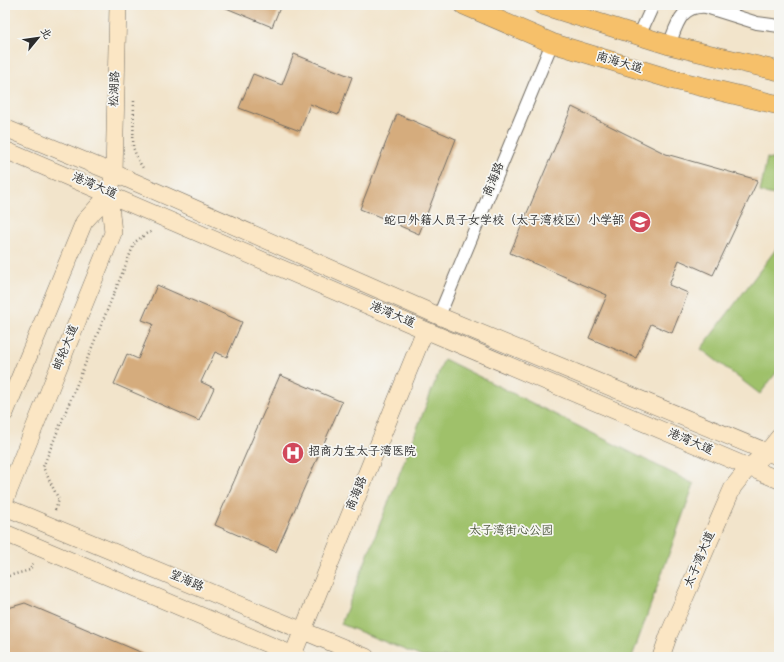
<svg xmlns="http://www.w3.org/2000/svg" width="784" height="662" font-family="'Gochi Hand','LXGW WenKai TC',sans-serif">
	<style>
		.green { fill: #9fc16b; stroke: #65764b }
		.building { fill: #d5ac7d }
		.lines { fill: none; stroke-linecap: round; stroke-linejoin: round }
		.street-casing { stroke: #716c63; stroke-width: 14 }
		.secondary-casing { stroke: #716c63; stroke-width: 18 }
		.primary-casing { stroke: #716c63; stroke-width: 20 }
		.path { stroke: #716c63; stroke-width: 2.5; stroke-dasharray: 1 3; stroke-linecap: butt }
		.street { stroke: #fff; stroke-width: 12 }
		.secondary { stroke: #fbe6c4; stroke-width: 17 }
		.primary { stroke: #f6c06b; stroke-width: 19 }
		.labels { text-anchor: middle; dominant-baseline: central; stroke-width: 3.5; stroke-linejoin: round; paint-order: stroke }
		.street-label { font-size: 12px; fill: #2b2b2b; stroke: #f6f6f2 }
		.poi-label { font-size: 12px; fill: #2b2b2b; stroke: #f6f6f2; text-anchor: end }
		.park-label { font-size: 12px; fill: #4e583e; stroke: #f6f6f2 }
	</style>
	<rect width="100%" height="100%" fill="#f6f6f2"/>
	<filter id="ink" filterUnits="userSpaceOnUse"><feTurbulence type="fractalNoise" baseFrequency=".025" numOctaves="2"/><feDisplacementMap in="SourceGraphic" scale="8" xChannelSelector="R" yChannelSelector="G"/><feConvolveMatrix kernelMatrix="1 2 1 2 8 2 1 2 1" color-interpolation-filters="sRGB"/></filter>
	<filter id="wash" filterUnits="userSpaceOnUse"><feTurbulence type="fractalNoise" baseFrequency=".012" numOctaves="4" result="noise"/><feDisplacementMap in="SourceGraphic" scale="16" xChannelSelector="R" yChannelSelector="G"/><feGaussianBlur stdDeviation="0.9" result="paint"/><feColorMatrix in="noise" values="0 0 0 0 0 0 0 0 0 0 0 0 0 0 0 0 0 1.4 0 .05"/><feComposite in="paint" operator="in"/></filter>
	<g filter="url(#wash)">
		<rect width="100%" height="100%" fill="#f2e4cb"/>
		<!-- green -->
		<path class="green" d="M 767,158 L 779,161 L 779,196 L 760,192 Z
			M 779,245 L 779,369 L 760,394 L 701,349 Z
			M 444,359 L 694,484 L 632,657 L 422,657 L 341,624 Z"/>
		<g id="blocks">
			<!-- building -->
			<path class="building" d="M 219,5 L 281,5 L 272,27 Z
				M 294,54 L 352,77 L 338,115 L 310,104 L 300,131 L 239,108 L 253,74 L 282,85 Z
				M 572,107 L 666,154 L 758,180 L 713,275 L 679,260 L 669,285 L 688,293 L 672,333 L 651,324 L 636,358 L 589,338 L 607,295 L 510,253 Z
				M 397,114 L 456,139 L 419,234 L 400,226 L 400,225 L 360,209 Z
				M 157,285 L 242,322 L 227,357 L 215,352 L 201,382 L 214,388 L 199,421 L 114,384 L 127,354 L 138,359 L 153,324 L 142,320 Z
				M 280,375 L 342,402 L 276,552 L 215,525 Z
				M 25,603 L 152,657 L 5,657 L 5,609 Z"/>
		</g>
	</g>
	<g filter="url(#ink)">
		<use href="#blocks" fill-opacity="0" stroke="#716c63" stroke-width="1"/>
		<g class="lines">
			<!-- street casing -->
			<g class="street-casing">
				<path id="street" d="M 639,36 L 653,5
					M 669,45 C 677,25 680,5 706,7 L 757,23 L 779,26
					M 439,316 L 552,43"/>
			</g>
			<!-- secondary casing -->
			<g class="secondary-casing">
				<path id="secondary" d="M 5,128 L 114,173 L 439,316 L 779,457
					M 5,150 L 425,330 L 779,480
					M 5,413 L 84,222 L 109,194
					M 5,500 L 113,233 L 109,194 L 114,173 L 118,5
					M 5,507 L 366,657
					M 5,533 L 298,657
					M 292,657 L 425,330
					M 661,657 L 669,634 L 733,487 L 749,467 L 767,452 L 779,437"/>
			</g>
			<!-- primary casing -->
			<g class="primary-casing">
				<path id="primary" d="M 464,5 L 552,43 L 674,80 L 779,105
					M 542,5 L 669,45 L 779,71"/>
			</g>
			<!-- path -->
			<path class="path" d="M 134,101 L 133,147 L 138,160 L 143,168
				M 55,510 L 59,500 L 43,467 L 135,242 L 146,234 L 153,231
				M 5,577 L 30,570 L 33,563"/>
			<!-- street -->
			<use href="#street" class="street"/>
			<!-- secondary -->
			<use href="#secondary" class="secondary"/>
			<!-- primary -->
			<use href="#primary" class="primary"/>
		</g>
	</g>
	<!-- icons -->
	<defs>
		<g id="school-disc" transform="scale(1.15)"><circle r="9.5" fill="#d1495b" stroke="#f6f6f2"/><path d="M0-5L7-2L0 1L-7-2ZM-4 1L0 2.5L4 1V4Q0 6-4 4Z" fill="#fff"/></g>
		<g id="hospital-disc" transform="scale(1.15)"><circle r="9.5" fill="#d1495b" stroke="#f6f6f2"/><path d="M-5-5h3v3.5h4V-5h3V5h-3V1.5h-4V5h-3Z" fill="#fff"/></g>
	</defs>
	<g fill-rule="evenodd">
		<use href="#school-disc" x="640" y="222"/>
		<use href="#hospital-disc" x="293" y="453"/>
	</g>
	<g class="labels">
		<!-- street labels -->
		<g class="street-label">
			<text transform="translate(619 64) rotate(16)">南海大道</text>
			<text transform="translate(116 89) rotate(-88)">松湖路</text>
			<text transform="translate(495 180) rotate(-68)">商海路</text>
			<text transform="translate(94 187) rotate(23)">港湾大道</text>
			<text transform="translate(392 316) rotate(23)">港湾大道</text>
			<text transform="translate(67 348) rotate(-68)">邮轮大道</text>
			<text transform="translate(690 443) rotate(23)">港湾大道</text>
			<text transform="translate(358 494) rotate(-68)">商海路</text>
			<text transform="translate(701 560) rotate(-67)">太子湾大道</text>
			<text transform="translate(186 582) rotate(23)">望海路</text>
		</g>
		<!-- poi labels -->
		<g class="poi-label">
			<text x="624" y="222">蛇口外籍人员子女学校（太子湾校区）小学部</text>
			<text x="308" y="453" text-anchor="start">招商力宝太子湾医院</text>
		</g>
		<!-- park labels -->
		<g class="park-label">
			<text x="511" y="532">太子湾街心公园</text>
		</g>
	</g>
	<!-- margin -->
	<rect width="784" height="662" fill="none" stroke="#f6f6f2" stroke-width="20"/>
	<!-- north arrow -->
	<g transform="translate(38 38) rotate(61)" stroke="#f6f6f2" stroke-width="3" paint-order="stroke">
	<path d="M0-3L7 15L0 10L-7 15Z" fill="#2b2b2b"/>
	<text y="-6" font-size="11" font-weight="bold" text-anchor="middle" fill="#2b2b2b">北</text>
	</g>
</svg>
